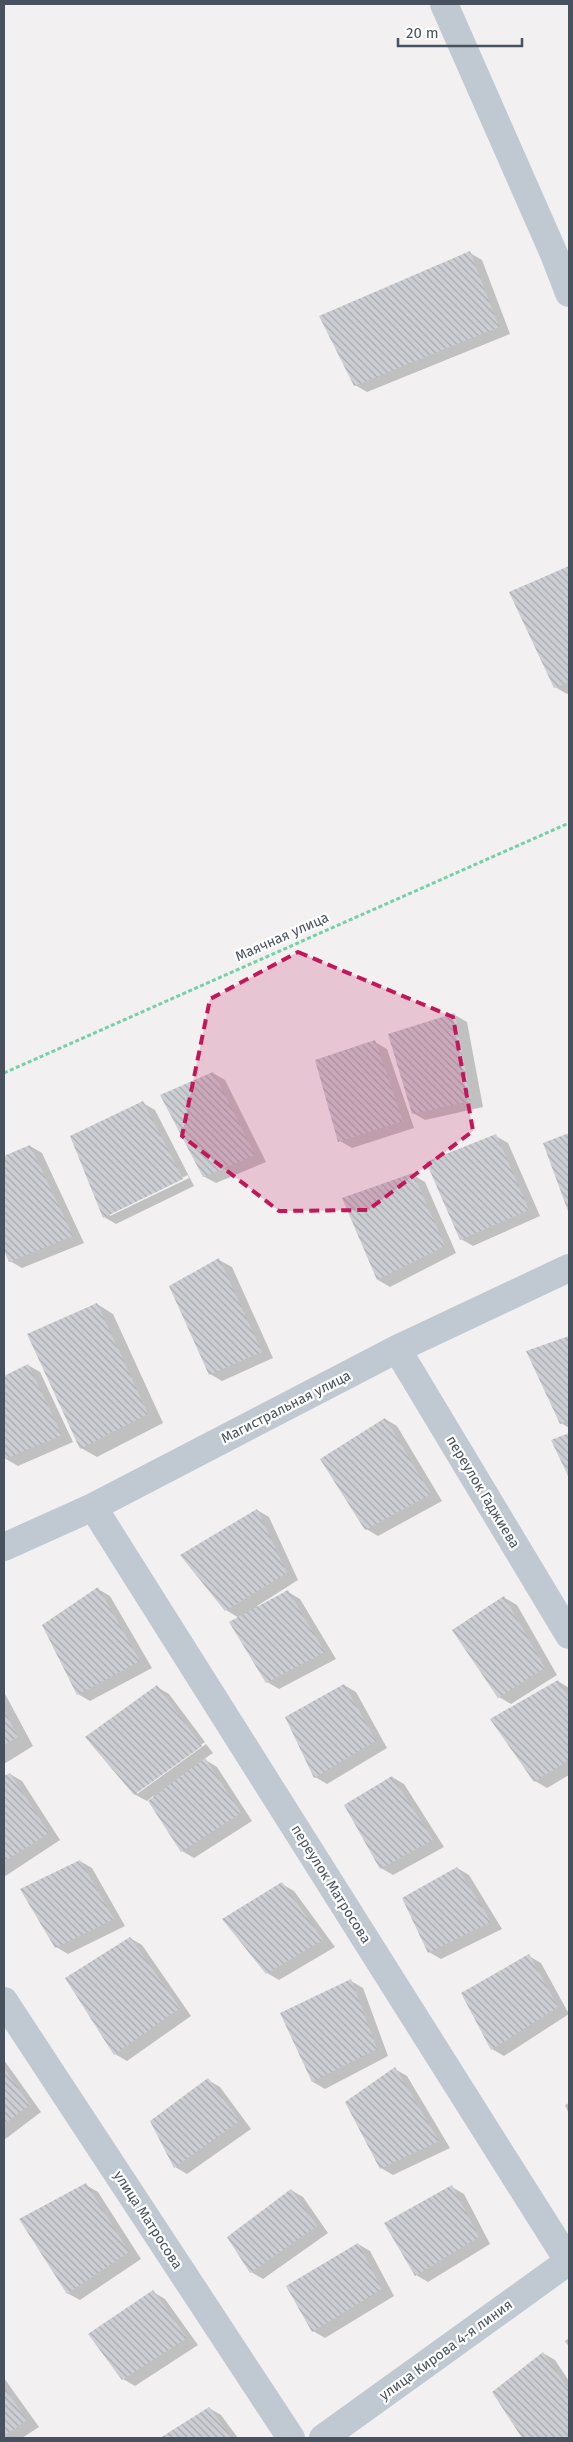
<svg xmlns="http://www.w3.org/2000/svg" width="573" height="2442" font-family="'Fira Sans',sans-serif">
	<style>
		.shadow { fill: #0003; fill-rule: evenodd }
		.building { fill: url(#building-back-hatch) }
		.lines { fill: none; stroke-linecap: round; stroke-linejoin: round }
		.path { stroke: #74d0a6; stroke-width: 3; stroke-dasharray: 4 2.5; stroke-linecap: butt }
		.street { stroke: #c0c9d2; stroke-width: 28 }
		.marked { fill: #c2185b; fill-opacity: 0.2; stroke: #c2185b; stroke-width: 4; stroke-dasharray: 10 6; stroke-linejoin: round }
		.labels { text-anchor: middle; dominant-baseline: central; stroke-width: 4.5; stroke-linejoin: round; paint-order: stroke }
		.street-label { font-size: 14px; fill: #47525e; stroke: #fff }
	</style>
	<defs>
		<pattern id="building-back-hatch" width="6" height="6" patternUnits="userSpaceOnUse" patternTransform="scale(1.25)"><rect width="6" height="6" fill="#ccced4"/><path d="M-1 5l2 2M0 0l6 6M5-1l2 2" fill="none" stroke="#a7aaaf"/></pattern>
	</defs>
	<rect width="100%" height="100%" fill="#f2f0f0"/>
	<!-- shadow -->
	<path class="shadow" d="M 470,253 L 482,260 L 510,334 L 367,392 L 355,385 Z
		M 569,567 L 569,693 L 567,694 L 555,687 L 511,593 Z
		M 455,1015 L 467,1022 L 483,1107 L 425,1120 L 413,1113 Z
		M 375,1042 L 387,1049 L 414,1128 L 352,1148 L 340,1141 Z
		M 213,1073 L 225,1080 L 266,1162 L 216,1183 L 203,1176 Z
		M 143,1103 L 155,1110 L 194,1186 L 116,1224 L 104,1217 ZM 188,1175 L 189,1178 L 110,1216 L 110,1213 Z
		M 569,1135 L 569,1211 L 545,1144 Z
		M 496,1136 L 508,1143 L 540,1216 L 473,1246 L 461,1239 Z
		M 30,1146 L 42,1153 L 84,1243 L 22,1268 L 10,1261 L 4,1249 L 4,1157 Z
		M 413,1175 L 425,1182 L 456,1253 L 390,1287 L 378,1280 L 344,1199 Z
		M 219,1260 L 232,1267 L 273,1358 L 222,1381 L 210,1374 Z
		M 97,1304 L 113,1314 L 163,1423 L 97,1457 L 81,1448 Z
		M 569,1337 L 569,1428 L 561,1423 L 528,1351 Z
		M 28,1365 L 40,1372 L 73,1442 L 18,1466 L 6,1459 L 4,1455 L 4,1377 Z
		M 385,1419 L 397,1426 L 442,1501 L 378,1536 L 366,1529 Z
		M 257,1510 L 269,1517 L 298,1580 L 257,1606 L 258,1608 L 288,1592 L 300,1599 L 336,1659 L 279,1689 L 267,1682 L 239,1618 L 226,1610 L 182,1555 Z
		M 98,1589 L 110,1596 L 152,1668 L 90,1701 L 78,1694 Z
		M 505,1598 L 517,1605 L 557,1675 L 511,1704 L 499,1697 Z
		M 558,1681 L 569,1688 L 569,1775 L 547,1788 L 535,1781 Z
		M 344,1685 L 356,1692 L 387,1748 L 327,1784 L 315,1777 Z
		M 157,1687 L 169,1694 L 205,1742 L 137,1791 L 137,1794 L 206,1744 L 213,1753 L 204,1759 L 217,1767 L 252,1821 L 194,1858 L 182,1851 L 153,1796 L 147,1801 L 134,1794 Z
		M 4,1692 L 33,1746 L 4,1764 Z
		M 10,1774 L 22,1781 L 60,1840 L 4,1877 L 4,1777 Z
		M 392,1777 L 404,1784 L 444,1847 L 393,1875 L 381,1868 Z
		M 80,1861 L 92,1868 L 125,1926 L 68,1954 L 56,1947 Z
		M 457,1868 L 469,1875 L 502,1929 L 441,1959 L 429,1952 Z
		M 282,1884 L 294,1891 L 335,1947 L 279,1980 L 267,1973 Z
		M 130,1938 L 142,1945 L 191,2016 L 127,2061 L 115,2054 L 67,1979 Z
		M 529,1956 L 541,1963 L 569,2014 L 504,2056 L 492,2049 Z
		M 351,1981 L 363,1988 L 388,2056 L 325,2089 L 313,2082 Z
		M 4,2060 L 41,2112 L 4,2140 Z
		M 395,2069 L 407,2076 L 450,2148 L 393,2175 L 381,2168 Z
		M 208,2080 L 220,2087 L 251,2129 L 187,2174 L 175,2167 L 152,2121 Z
		M 569,2103 L 569,2114 L 565,2105 Z
		M 86,2185 L 98,2192 L 141,2259 L 80,2300 L 67,2293 Z
		M 452,2187 L 464,2194 L 490,2244 L 428,2282 L 416,2275 Z
		M 291,2190 L 303,2197 L 328,2233 L 263,2279 L 251,2272 Z
		M 358,2244 L 370,2251 L 394,2296 L 325,2338 L 313,2331 Z
		M 153,2292 L 165,2299 L 198,2345 L 135,2386 L 123,2379 Z
		M 569,2338 L 569,2347 L 565,2341 Z
		M 543,2353 L 555,2360 L 569,2381 L 569,2438 L 524,2438 L 494,2392 Z
		M 4,2378 L 39,2427 L 22,2438 L 4,2438 Z
		M 209,2408 L 221,2415 L 238,2438 L 162,2438 Z"/>
	<!-- building -->
	<path class="building" d="M 470,251 L 499,327 L 354,386 L 319,316 Z
		M 569,566 L 569,682 L 554,688 L 509,592 Z
		M 455,1013 L 471,1101 L 412,1114 L 388,1034 Z
		M 375,1040 L 403,1121 L 338,1142 L 315,1060 Z
		M 213,1072 L 255,1155 L 203,1177 L 160,1095 Z
		M 143,1101 L 183,1179 L 103,1218 L 70,1136 Z
		M 569,1133 L 569,1214 L 543,1143 Z
		M 496,1134 L 529,1210 L 460,1240 L 426,1162 Z
		M 30,1145 L 73,1236 L 9,1262 L 4,1251 L 4,1156 Z
		M 413,1173 L 445,1246 L 377,1280 L 342,1198 Z
		M 219,1258 L 262,1352 L 209,1375 L 169,1286 Z
		M 97,1303 L 148,1414 L 80,1449 L 27,1334 Z
		M 569,1336 L 569,1420 L 560,1424 L 526,1351 Z
		M 28,1364 L 62,1435 L 5,1459 L 4,1376 Z
		M 385,1418 L 431,1494 L 365,1530 L 320,1459 Z
		M 569,1433 L 569,1478 L 551,1440 Z
		M 257,1509 L 287,1573 L 225,1611 L 180,1555 Z
		M 98,1587 L 140,1661 L 77,1695 L 42,1625 Z
		M 288,1590 L 325,1652 L 266,1683 L 229,1622 Z
		M 504,1596 L 545,1668 L 498,1698 L 452,1630 Z
		M 558,1680 L 569,1697 L 569,1760 L 534,1782 L 490,1719 Z
		M 344,1684 L 376,1741 L 314,1778 L 285,1717 Z
		M 157,1685 L 202,1746 L 134,1795 L 85,1737 Z
		M 4,1710 L 18,1737 L 4,1745 Z
		M 205,1758 L 241,1813 L 181,1852 L 148,1801 Z
		M 10,1773 L 49,1833 L 4,1862 L 4,1776 Z
		M 392,1776 L 433,1840 L 380,1869 L 344,1805 Z
		M 80,1860 L 114,1919 L 55,1948 L 20,1889 Z
		M 457,1867 L 491,1922 L 428,1953 L 402,1898 Z
		M 282,1882 L 323,1940 L 266,1974 L 222,1919 Z
		M 130,1937 L 180,2008 L 114,2055 L 65,1978 Z
		M 529,1954 L 558,2007 L 491,2050 L 461,1993 Z
		M 351,1979 L 377,2049 L 312,2082 L 280,2013 Z
		M 395,2067 L 439,2141 L 380,2169 L 345,2102 Z
		M 4,2068 L 30,2105 L 4,2124 Z
		M 208,2078 L 240,2121 L 174,2168 L 150,2121 Z
		M 86,2183 L 129,2252 L 67,2294 L 19,2219 Z
		M 452,2185 L 479,2237 L 415,2276 L 384,2223 Z
		M 291,2189 L 317,2226 L 250,2273 L 227,2237 Z
		M 358,2243 L 382,2289 L 312,2332 L 286,2286 Z
		M 153,2290 L 187,2338 L 122,2380 L 88,2334 Z
		M 543,2352 L 569,2390 L 569,2438 L 522,2438 L 492,2392 Z
		M 4,2387 L 27,2420 L 4,2436 Z
		M 209,2407 L 232,2438 L 160,2438 Z"/>
	<g class="lines">
		<!-- path -->
		<path class="path" d="M 4,1073 L 569,823"/>
		<!-- street -->
		<path class="street" d="M 444,4 L 554,254 L 569,293
			M 397,1349 L 569,1635
			M 93,1507 L 569,2262
			M 4,1547 L 93,1507 L 397,1349 L 569,1268
			M 4,2001 L 291,2438
			M 323,2438 L 569,2261"/>
	</g>
	<!-- marked area -->
	<path class="marked" d="M 298,952 L 453,1017 L 473,1131 L 368,1210 L 279,1211 L 182,1136 L 210,999 Z"/>
	<g class="labels">
		<!-- street labels -->
		<g class="street-label">
			<text transform="translate(282 937) rotate(-24)">Маячная улица</text>
			<text transform="translate(286 1407) rotate(-27)">Магистральная улица</text>
			<text transform="translate(483 1492) rotate(59)">переулок Гаджиева</text>
			<text transform="translate(331 1884) rotate(58)">переулок Матросова</text>
			<text transform="translate(148 2220) rotate(57)">улица Матросова</text>
			<text transform="translate(446 2350) rotate(-36)">улица Кирова 4-я линия</text>
		</g>
	</g>
	<!-- border -->
	<rect width="573" height="2442" fill="none" stroke="#47525e" stroke-width="10"/>
	<!-- scale -->
	<path d="M398 38v8h124v-8" fill="none" stroke="#47525e" stroke-width="2.5"/>
	<text x="406" y="38" font-size="15" fill="#47525e" stroke="#ffffff" stroke-width="4" paint-order="stroke">20 m</text>
</svg>
